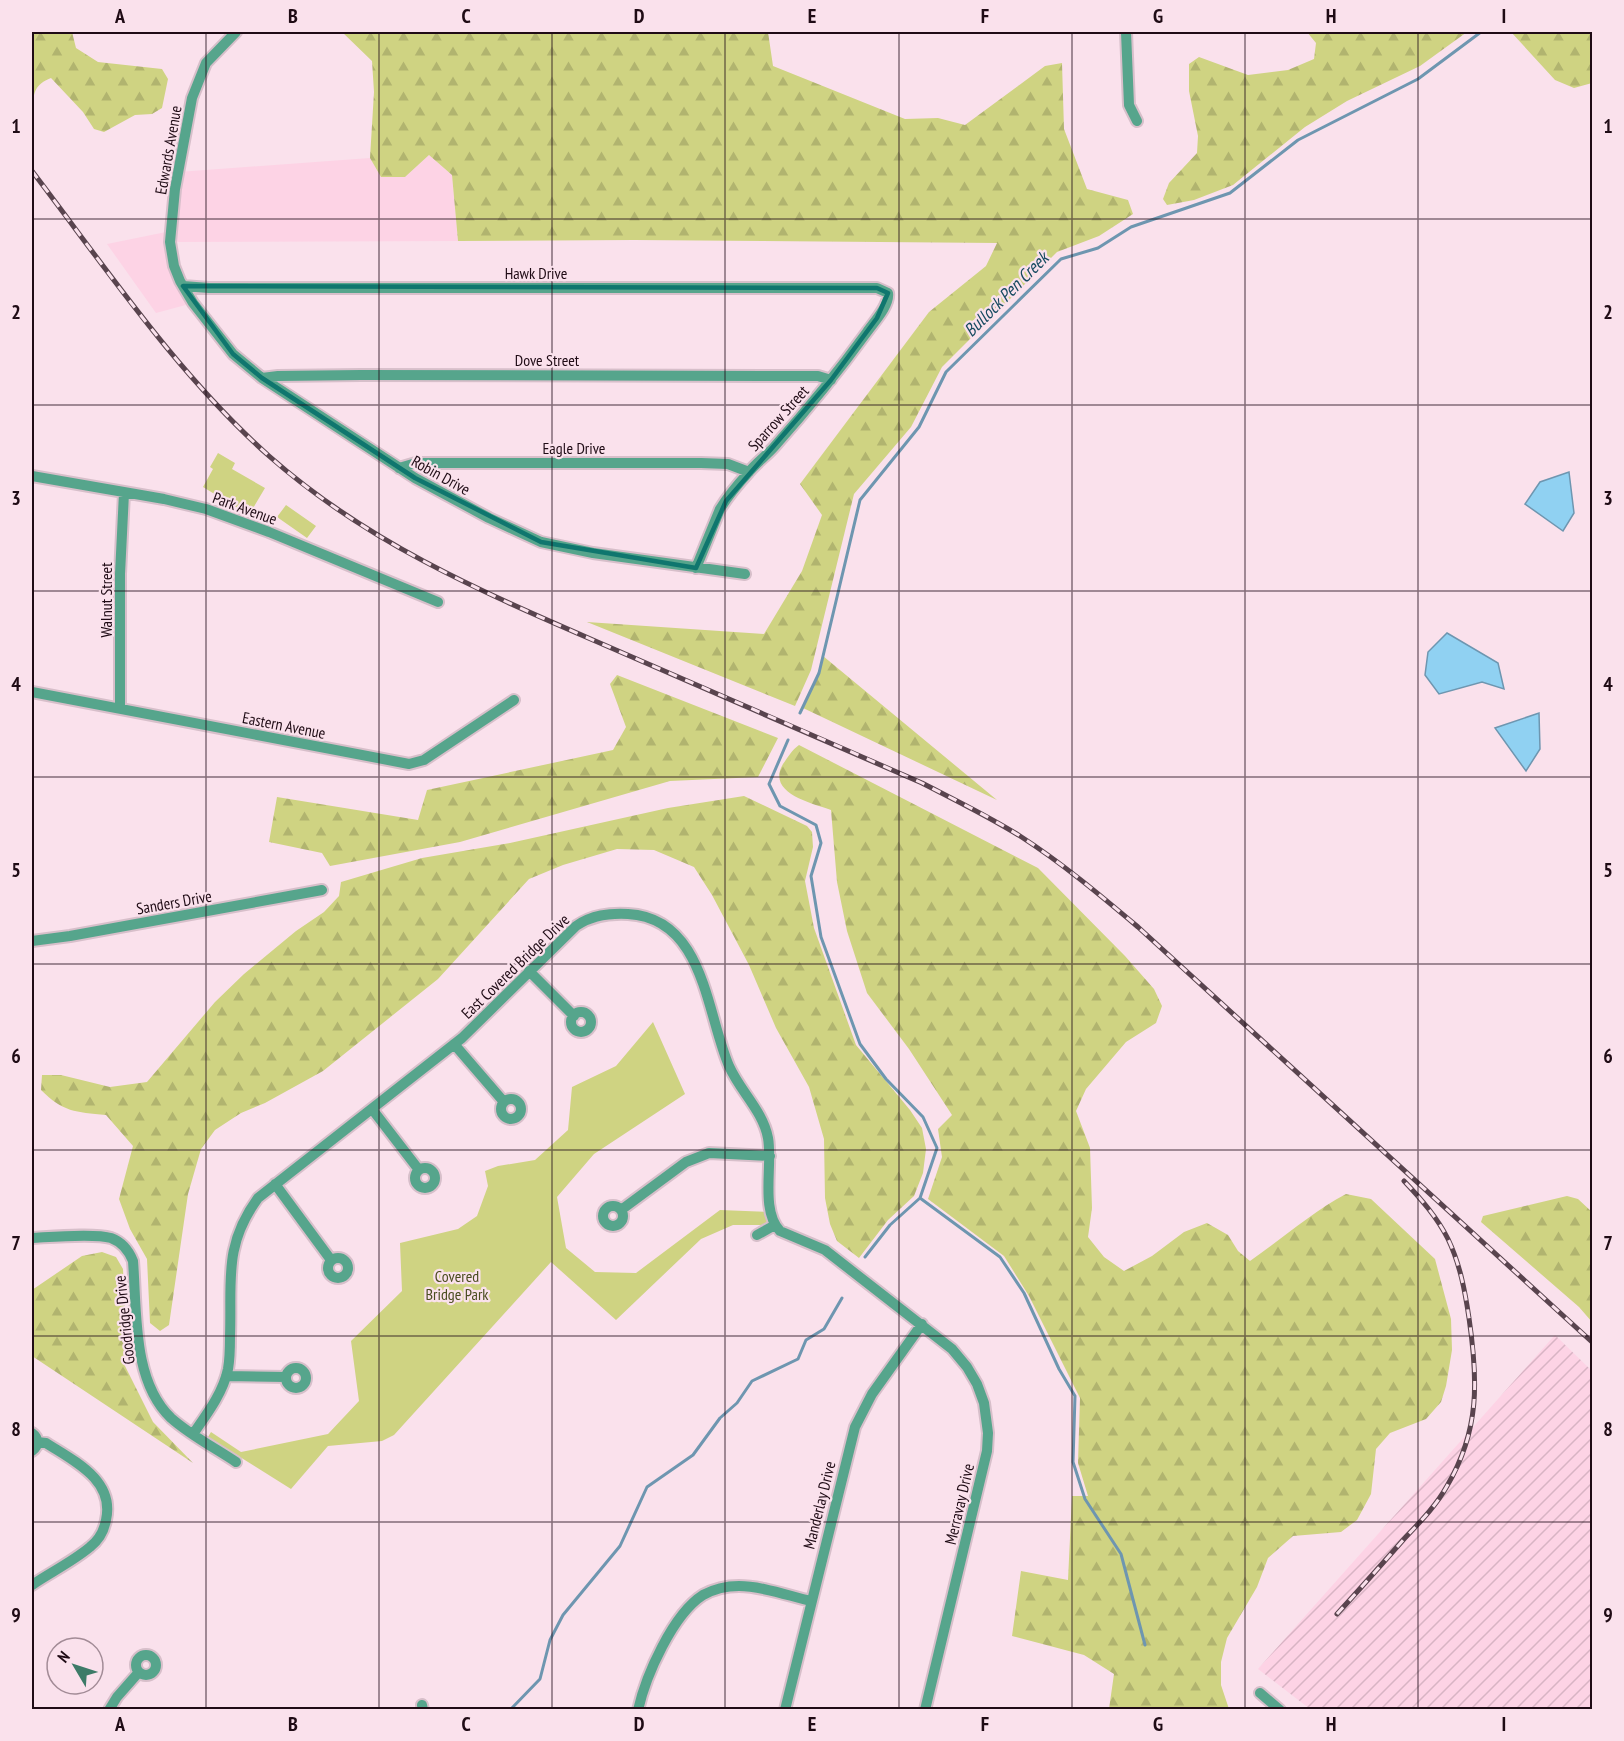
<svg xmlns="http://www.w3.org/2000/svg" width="1624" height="1741" font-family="'PT Sans Narrow',sans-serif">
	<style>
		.built { fill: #fdd3e5 }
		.industrial { fill: url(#industrial-furrows) }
		.forest { fill: url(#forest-firs) }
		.park { fill: #cfd382 }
		.water { fill: #90d1f2; stroke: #6e96b0; stroke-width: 1.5 }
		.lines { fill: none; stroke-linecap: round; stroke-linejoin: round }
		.stream { stroke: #6e96b0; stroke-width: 3 }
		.minor-casing { stroke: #d7bfca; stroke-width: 14 }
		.minor { stroke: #56a58c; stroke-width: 10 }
		.rail-casing { stroke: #59444e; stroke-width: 5 }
		.rail { stroke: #fae1ec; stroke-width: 3; stroke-dasharray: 9; stroke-linecap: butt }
		.marked { fill: none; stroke: #0f766e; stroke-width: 4.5; stroke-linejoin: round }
		.grid { fill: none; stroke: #1f0b15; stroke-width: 1.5; stroke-opacity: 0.55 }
		.labels { text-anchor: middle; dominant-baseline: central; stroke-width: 4.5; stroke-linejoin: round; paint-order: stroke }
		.street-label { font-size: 16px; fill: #1f0b15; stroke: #fae1ec }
		.park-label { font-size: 16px; fill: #4b4d20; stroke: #fae1ec }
		.water-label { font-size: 18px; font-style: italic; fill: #164a60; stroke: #fae1ec }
		.neatline { fill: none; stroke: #1f0b15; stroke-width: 2 }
		.grid-label { font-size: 20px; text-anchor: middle; font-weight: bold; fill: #1f0b15 }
	</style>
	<defs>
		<pattern id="industrial-furrows" width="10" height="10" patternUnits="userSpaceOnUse" patternTransform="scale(1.5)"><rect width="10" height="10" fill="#fdd3e5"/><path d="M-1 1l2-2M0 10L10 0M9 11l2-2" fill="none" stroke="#d8b4c4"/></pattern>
		<pattern id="forest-firs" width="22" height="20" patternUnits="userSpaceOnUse" patternTransform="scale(1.5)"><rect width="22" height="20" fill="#cfd382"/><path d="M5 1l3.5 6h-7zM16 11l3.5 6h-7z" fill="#b1b46f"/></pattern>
	</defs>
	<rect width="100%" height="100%" fill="#fae1ec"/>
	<!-- built -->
	<path class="built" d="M 429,155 L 452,175 L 458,241 L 171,242 L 193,303 L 156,313 L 107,244 L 171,231 L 178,172 L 370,158 L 381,177 L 405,177 Z"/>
	<!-- industrial -->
	<path class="industrial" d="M 1555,1335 L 1592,1371 L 1592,1709 L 1310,1709 L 1258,1669 Z"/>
	<!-- forest -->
	<path class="forest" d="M 32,32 L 72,32 L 76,48 L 98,62 L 162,69 L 168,79 L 162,108 L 152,114 L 135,115 L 104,132 L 94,129 L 83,112 L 51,78 C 25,88 37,106 32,127 Z
		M 342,32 L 768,32 L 773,66 L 905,119 L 938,118 L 965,125 L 1045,66 L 1062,63 L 1064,129 L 1087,189 L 1128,200 L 1133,214 L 1099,236 L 1057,252 L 942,367 L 911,427 L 854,494 L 811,670 L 795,706 L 587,622 L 764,634 L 802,571 L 822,515 L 800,484 L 929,312 L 986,266 L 997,243 L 634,240 L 458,241 L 452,175 L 429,155 L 405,177 L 381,177 L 370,158 L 374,92 L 372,61 Z
		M 1307,32 L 1467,32 L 1420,66 L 1347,101 L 1305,127 L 1233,185 L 1194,200 L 1167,205 L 1163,199 L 1169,183 L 1197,153 L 1198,136 L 1189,91 L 1189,64 L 1199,57 L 1248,75 L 1288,70 L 1314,59 L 1316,43 Z
		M 1511,32 L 1592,32 L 1592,83 L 1574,88 L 1555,80 Z
		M 823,656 L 997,800 L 803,708 L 819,673 Z
		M 617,675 L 778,738 L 758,777 L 670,781 L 460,842 L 330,866 L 322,853 L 269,842 L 277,797 L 418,820 L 427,790 L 613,750 L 626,727 L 610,684 Z
		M 799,745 L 1038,868 L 1125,956 L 1154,989 L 1162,1006 L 1156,1023 L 1126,1042 L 1086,1089 L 1076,1111 L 1090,1148 L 1092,1208 L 1088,1237 L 1104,1257 L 1124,1271 L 1152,1256 L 1184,1232 L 1207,1223 L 1228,1235 L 1238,1251 L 1250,1261 C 1282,1239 1312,1212 1346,1194 L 1371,1199 L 1435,1259 L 1451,1319 L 1452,1350 L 1446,1386 L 1441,1402 L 1426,1419 L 1390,1433 L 1376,1449 L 1371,1494 L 1357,1520 L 1341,1532 L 1293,1536 L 1268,1558 L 1257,1587 L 1227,1638 L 1221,1662 L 1221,1685 L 1229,1709 L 1109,1709 L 1114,1674 L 1084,1655 L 1012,1636 L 1021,1571 L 1068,1580 L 1072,1496 L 1088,1496 L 1078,1463 L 1080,1398 L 1029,1296 L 1004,1256 L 928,1199 L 942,1157 L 938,1129 L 952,1115 L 909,1049 L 867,993 L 847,931 L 837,882 L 831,810 C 811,803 766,793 783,764 C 788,757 792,750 799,745 Z
		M 744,796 L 807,826 L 812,832 L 813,847 L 805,881 L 814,928 L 856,1045 L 910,1110 L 922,1128 L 926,1149 L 923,1173 L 914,1196 L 888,1220 L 859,1258 L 837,1241 L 830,1224 L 825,1198 L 824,1139 L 809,1087 L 776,1028 L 749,965 L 712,895 L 694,867 L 654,850 L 617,849 L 563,865 L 529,879 L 438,979 L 323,1071 L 265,1103 L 241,1113 L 215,1130 L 201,1149 L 188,1194 L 169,1325 L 160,1331 L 150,1323 L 147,1259 L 130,1229 L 119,1199 L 133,1146 L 106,1115 C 75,1112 63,1112 41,1090 L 42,1075 L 61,1075 L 110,1087 L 147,1082 L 215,1002 L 244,974 L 296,931 L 324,912 L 339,896 L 341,882 L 422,858 L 510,843 L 668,808 Z
		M 1567,1196 L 1578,1199 L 1592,1212 L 1592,1322 L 1579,1307 L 1481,1222 L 1483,1216 Z
		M 102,1252 L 116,1257 L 123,1269 L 125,1312 L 124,1364 L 153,1422 L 193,1463 L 32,1356 L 32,1290 L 82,1256 Z"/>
	<!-- park -->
	<path class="park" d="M 218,453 L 235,463 L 232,469 L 265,488 L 249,515 L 203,487 L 213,469 L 210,467 Z
		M 286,505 L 316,526 L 307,538 L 277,517 Z
		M 653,1022 L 685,1094 L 594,1154 L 557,1197 L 566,1248 L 595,1272 L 636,1273 L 720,1210 L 771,1212 L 775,1225 L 733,1225 L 701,1239 L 616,1320 L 551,1262 L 394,1435 L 382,1441 L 328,1446 L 291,1489 L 208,1437 L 211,1432 L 241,1452 L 328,1434 L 359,1401 L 351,1341 L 402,1291 L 400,1243 L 458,1229 L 477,1216 L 488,1186 L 485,1171 L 498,1166 L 535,1160 L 568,1130 L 572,1087 L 616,1066 Z"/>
	<!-- water -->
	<path class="water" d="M 1569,472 L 1574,513 L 1563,531 L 1525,504 L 1540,482 Z
		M 1447,633 L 1498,663 L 1504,689 L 1482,682 L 1439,694 L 1425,675 L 1428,652 Z
		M 1539,713 L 1540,749 L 1526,771 L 1495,728 Z"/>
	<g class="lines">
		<!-- stream -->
		<path class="stream" d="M 800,713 L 819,673 L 860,500 L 919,427 L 946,372 L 1061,259 L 1098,248 L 1131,227 L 1230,193 L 1298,140 L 1418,79 L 1481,32
			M 788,740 L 769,784 L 780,806 L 816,825 L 821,843 L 811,876 L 821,937 L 860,1044 L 886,1079 L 923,1117 L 937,1148 L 920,1198 L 1000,1257 L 1024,1293 L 1059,1369 L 1075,1396 L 1073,1462 L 1085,1499 L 1121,1554 L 1145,1645
			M 865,1257 L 890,1225 L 920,1198
			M 510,1710 L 540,1679 L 550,1640 L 563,1615 L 620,1546 L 647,1487 L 693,1455 L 720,1418 L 737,1403 L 752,1381 L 798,1359 L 806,1340 L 824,1329 L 842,1298"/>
		<!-- minor casing -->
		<g class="minor-casing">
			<path id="minor" d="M 236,32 L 206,63 L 192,98 L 175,189 L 170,242 L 174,266 L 180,281 L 193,303 L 233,354 L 262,378 L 415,478 L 489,518 L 541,542 L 593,553 L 745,574
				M 1126,32 L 1129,105 L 1137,121
				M 183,286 L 209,288 L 877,288 L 888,293 C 890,305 874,322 867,332 C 838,372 807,410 774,447 C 766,456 756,463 748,473 C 738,484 728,496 720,509 L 696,568
				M 262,378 L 278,376 L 361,375 L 818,376 L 831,380
				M 399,468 L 416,463 L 701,463 L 728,464 L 749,472
				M 32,476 L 164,499 L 206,509 L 269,532 L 438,602
				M 32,692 L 409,764 L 424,760 L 514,700
				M 120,708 L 120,574 L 124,493
				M 32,941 L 70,936 L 322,890
				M 529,971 L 574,1016
				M571 1022a10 10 0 1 1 20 0a10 10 0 1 1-20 0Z
				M 454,1044 L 504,1102
				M501 1109a10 10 0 1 1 20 0a10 10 0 1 1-20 0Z
				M 372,1109 L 419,1170
				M415 1178a10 10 0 1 1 20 0a10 10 0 1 1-20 0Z
				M 275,1184 L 331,1260
				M603 1216a10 10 0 1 1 20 0a10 10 0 1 1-20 0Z
				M 621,1210 L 686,1162 L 709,1153 L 770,1156
				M 757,1235 L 775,1225
				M 32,1238 C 51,1237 94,1233 111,1238 C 122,1242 129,1251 133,1261 C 137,1311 132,1381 171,1418 C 190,1435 215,1448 236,1462
				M328 1268a10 10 0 1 1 20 0a10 10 0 1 1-20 0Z
				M286 1378a10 10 0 1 1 20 0a10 10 0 1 1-20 0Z
				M 226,1376 L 286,1377
				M 32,1433 C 39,1438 39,1446 32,1451
				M 193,1434 C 207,1414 223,1393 228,1369 C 230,1358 230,1347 230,1336 C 232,1281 223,1246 258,1198 L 462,1038 L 576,926 C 592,915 609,913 628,914 C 704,918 706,1012 729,1066 C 740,1091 763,1111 768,1138 C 773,1165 760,1210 780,1231 L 825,1250 L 952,1349 L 967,1367 L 977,1384 L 984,1403 L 988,1433 L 987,1451 L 925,1710
				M 32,1585 C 51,1572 72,1562 90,1547 C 99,1540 104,1531 106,1520 C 115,1480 74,1461 46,1443 L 37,1442
				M136 1665a10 10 0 1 1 20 0a10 10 0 1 1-20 0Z
				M 1260,1693 L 1280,1710
				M 422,1705 L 423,1710
				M 109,1710 L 117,1697 L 139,1672
				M 638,1710 C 646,1675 673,1614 703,1595 C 714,1589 727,1586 739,1586 C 762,1586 789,1596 811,1601
				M 785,1710 L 855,1427 L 872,1394 L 922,1324"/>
		</g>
		<!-- minor -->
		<use href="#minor" class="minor"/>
		<!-- rail casing -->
		<g class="rail-casing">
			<path id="rail" d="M 32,171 C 106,268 177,374 269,456 C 372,547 492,596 616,650 C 718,694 820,738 922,783 C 955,800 988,816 1020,836 C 1062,863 1100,895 1138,927 L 1592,1342
				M 1337,1614 C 1360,1589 1382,1564 1404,1539 C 1420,1522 1436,1506 1447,1486 C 1480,1430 1478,1380 1469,1318 C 1465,1291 1460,1264 1448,1239 C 1437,1217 1421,1199 1404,1181"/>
		</g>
		<!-- rail -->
		<use href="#rail" class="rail"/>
	</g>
	<!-- marked area -->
	<path class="marked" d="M 183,286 L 877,288 L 888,293 L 877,318 L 831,380 L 726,501 L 696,568 L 541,542 L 415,478 L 262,378 L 233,354 Z"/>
	<!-- grid -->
	<path class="grid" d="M 206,32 L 206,1710M 379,32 L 379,1710M 552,32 L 552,1710M 725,32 L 725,1710M 899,32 L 899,1710M 1072,32 L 1072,1710M 1245,32 L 1245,1710M 1418,32 L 1418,1710M 32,219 L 1592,219M 32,405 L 1592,405M 32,591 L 1592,591M 32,777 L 1592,777M 32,964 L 1592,964M 32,1150 L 1592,1150M 32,1336 L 1592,1336M 32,1522 L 1592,1522"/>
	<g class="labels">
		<!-- street labels -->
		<g class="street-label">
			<text transform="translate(168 150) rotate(-80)">Edwards Avenue</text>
			<text x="536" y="273">Hawk Drive</text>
			<text x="547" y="360">Dove Street</text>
			<text transform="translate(778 418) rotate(-48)">Sparrow Street</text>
			<text x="574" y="448">Eagle Drive</text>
			<text transform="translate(441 475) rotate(29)">Robin Drive</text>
			<text transform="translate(245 508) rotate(20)">Park Avenue</text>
			<text transform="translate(106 600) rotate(-90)">Walnut Street</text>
			<text transform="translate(284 725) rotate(11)">Eastern Avenue</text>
			<text transform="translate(174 902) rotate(-10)">Sanders Drive</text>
			<text transform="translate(515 966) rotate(-44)">East Covered Bridge Drive</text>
			<text transform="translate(124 1320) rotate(-96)">Goodridge Drive</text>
			<text transform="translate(959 1504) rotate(-77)">Merravay Drive</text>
			<text transform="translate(819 1505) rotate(-76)">Manderlay Drive</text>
		</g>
		<!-- park labels -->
		<g class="park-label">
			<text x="457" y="1276">Covered<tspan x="457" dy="18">Bridge Park</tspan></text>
		</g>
		<!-- water labels -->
		<g class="water-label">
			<text transform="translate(1006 294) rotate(-45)">Bullock Pen Creek</text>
		</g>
	</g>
	<!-- border -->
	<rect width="1624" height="1741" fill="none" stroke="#fae1ec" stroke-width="66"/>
	<!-- north arrow -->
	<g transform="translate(75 1666) rotate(309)"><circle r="28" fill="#fae1ec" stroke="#a28b96" stroke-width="1.5"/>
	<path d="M0-4.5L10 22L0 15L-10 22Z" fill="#3d7b68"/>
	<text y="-9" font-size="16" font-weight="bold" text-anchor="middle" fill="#1f0b15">N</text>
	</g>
	<rect x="33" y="33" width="1558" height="1675" class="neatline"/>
	<g class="grid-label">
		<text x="120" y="23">A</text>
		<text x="293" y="23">B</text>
		<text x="466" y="23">C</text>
		<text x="639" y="23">D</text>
		<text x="812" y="23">E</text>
		<text x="985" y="23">F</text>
		<text x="1158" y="23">G</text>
		<text x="1331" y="23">H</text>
		<text x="1504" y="23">I</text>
		<text x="16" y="133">1</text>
		<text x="1608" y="133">1</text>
		<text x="16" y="319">2</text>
		<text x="1608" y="319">2</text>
		<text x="16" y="505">3</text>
		<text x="1608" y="505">3</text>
		<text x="16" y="691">4</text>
		<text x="1608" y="691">4</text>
		<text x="16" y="877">5</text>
		<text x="1608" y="877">5</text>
		<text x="16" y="1063">6</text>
		<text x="1608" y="1063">6</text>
		<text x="16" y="1250">7</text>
		<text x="1608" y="1250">7</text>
		<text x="16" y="1436">8</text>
		<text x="1608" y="1436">8</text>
		<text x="16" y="1622">9</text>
		<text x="1608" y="1622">9</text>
		<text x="120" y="1731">A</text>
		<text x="293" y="1731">B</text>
		<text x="466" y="1731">C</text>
		<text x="639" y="1731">D</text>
		<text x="812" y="1731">E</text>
		<text x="985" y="1731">F</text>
		<text x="1158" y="1731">G</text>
		<text x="1331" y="1731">H</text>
		<text x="1504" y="1731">I</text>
	</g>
</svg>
